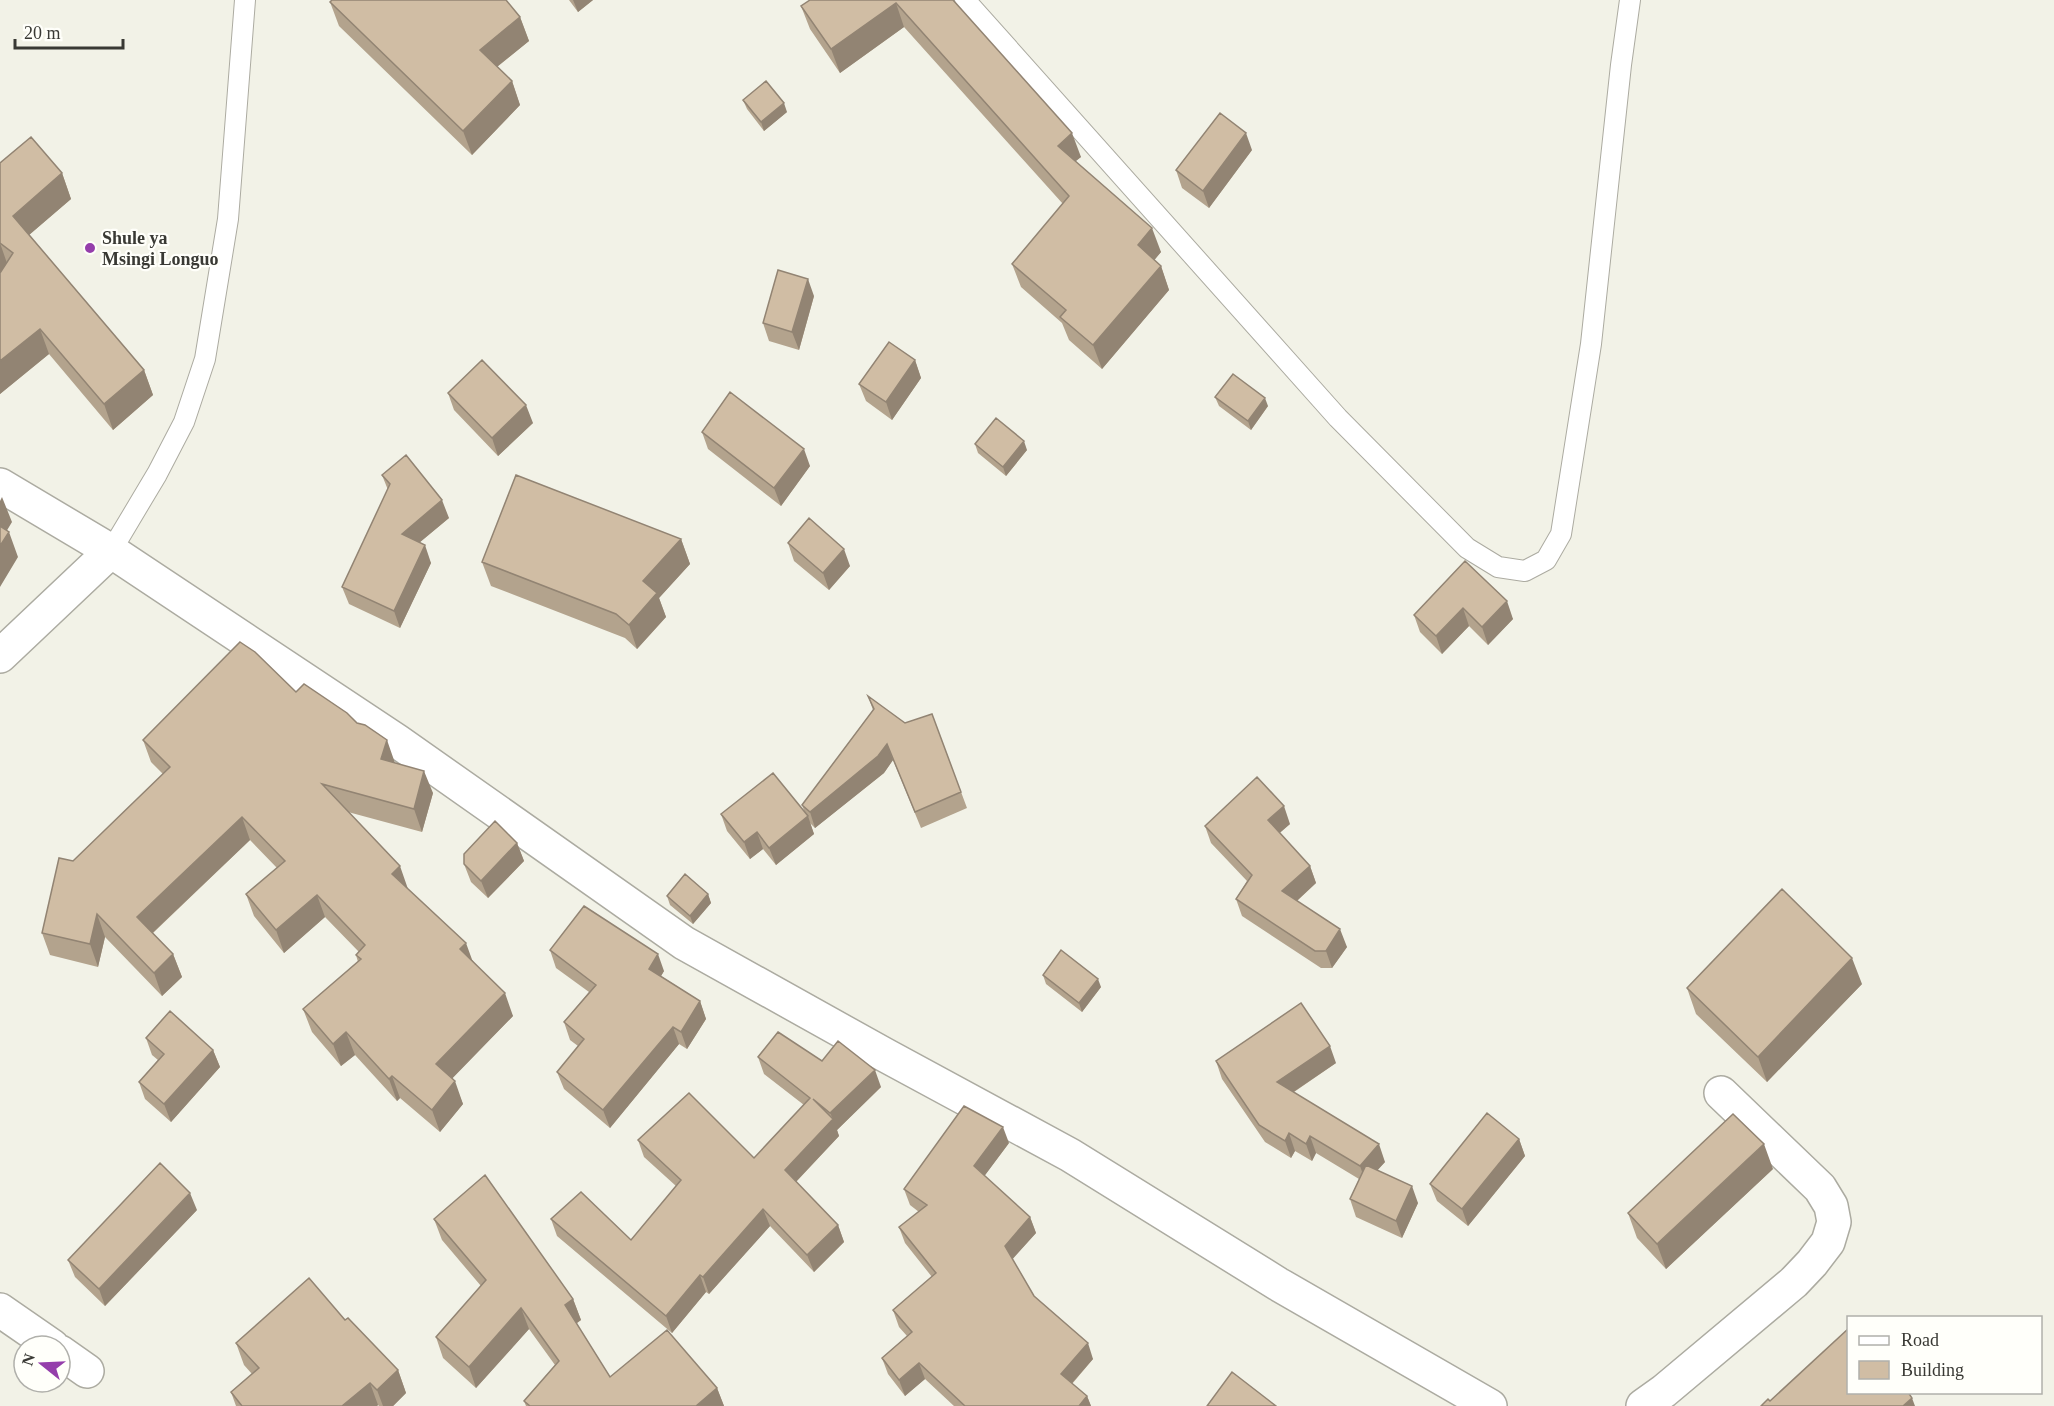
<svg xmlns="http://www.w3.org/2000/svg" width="2054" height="1406" font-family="'Times New Roman',serif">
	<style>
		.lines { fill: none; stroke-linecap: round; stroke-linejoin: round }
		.lane-casing { stroke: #acaba1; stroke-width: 22 }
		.street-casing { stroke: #acaba1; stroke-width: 36 }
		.lane { stroke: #fff; stroke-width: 20 }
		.street { stroke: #fff; stroke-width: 33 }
		.wall { fill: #b3a38d }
		.shaded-wall { fill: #928473 }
		.building { fill: #d0bda4; stroke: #928473; stroke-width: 1.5 }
		.poi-dot { fill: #953eab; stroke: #fffffa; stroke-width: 2 }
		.labels { text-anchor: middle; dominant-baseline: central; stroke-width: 4.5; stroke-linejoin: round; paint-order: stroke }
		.poi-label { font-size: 18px; font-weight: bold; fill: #393934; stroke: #fffffa; text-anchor: start }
	</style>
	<rect width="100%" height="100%" fill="#f2f2e7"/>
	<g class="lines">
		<!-- lane casing -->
		<g class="lane-casing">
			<path id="lane" d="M 965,0 L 1338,418 L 1467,548 L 1498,567 L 1525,571 L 1546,560 L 1561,534 L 1591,344 L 1621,65 L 1630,0
				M 111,551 L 157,474 L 184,422 L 205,359 L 228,219 L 245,0"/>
		</g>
		<!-- street casing -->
		<g class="street-casing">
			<path id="street" d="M 0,485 L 111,551 L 397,741 L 684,943 L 885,1055 L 1070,1155 L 1278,1284 L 1490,1406
				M 0,656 L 111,551
				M 0,1310 L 52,1346
				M 60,1352 L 87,1371
				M 1643,1406 L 1664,1391 L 1794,1282 L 1812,1263 L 1828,1242 L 1834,1222 L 1831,1206 L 1820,1188 L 1721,1093"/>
		</g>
		<!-- lane -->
		<use href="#lane" class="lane"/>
		<!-- street -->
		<use href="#street" class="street"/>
	</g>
	<!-- wall -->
	<path class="wall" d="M 569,0 L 593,0 L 578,12 Z
		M 953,0 L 1081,157 L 1075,161 L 1161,252 L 1154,260 L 1161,266 L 1169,290 L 1102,369 L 1069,340 L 1062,323 L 1021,287 L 1012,264 L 1063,204 L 904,27 L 840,73 L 810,29 L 801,6 Z
		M 330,2 L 520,17 L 529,41 L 497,67 L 512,81 L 520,105 L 472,155 L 339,26 Z
		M 743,100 L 787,112 L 764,131 L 747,109 Z
		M 1252,150 L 1209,208 L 1182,188 L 1176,170 Z
		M 0,163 L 62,173 L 71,199 L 29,235 L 144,370 L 153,395 L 113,430 L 49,354 L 0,394 Z
		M 814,296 L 799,350 L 769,341 L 763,323 Z
		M 915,360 L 921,378 L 892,420 L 866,401 L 859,384 Z
		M 448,393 L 533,423 L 498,456 L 454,410 Z
		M 1215,397 L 1268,406 L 1251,430 L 1219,406 Z
		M 702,432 L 810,466 L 781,506 L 708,449 Z
		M 975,444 L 1027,450 L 1006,476 L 978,453 Z
		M 382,475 L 449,518 L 419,543 L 431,563 L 400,628 L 349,604 L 342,587 L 388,490 Z
		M 681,539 L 690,564 L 659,598 L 666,617 L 637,649 L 625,638 L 491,586 L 482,562 Z
		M 788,543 L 850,566 L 829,590 L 794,561 Z
		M 1465,561 L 1513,619 L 1488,645 L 1469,626 L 1442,654 L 1420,632 L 1414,615 Z
		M 296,692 L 395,763 L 433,793 L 422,832 L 348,812 L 408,889 L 473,961 L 513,1016 L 452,1078 L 463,1104 L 440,1132 L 400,1098 L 397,1101 L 355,1055 L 341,1066 L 312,1032 L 303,1009 L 358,962 L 356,955 L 359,952 L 325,917 L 284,953 L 254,916 L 246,894 L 277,868 L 250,840 L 153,933 L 173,954 L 182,977 L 162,996 L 105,937 L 98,967 L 50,955 L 42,933 L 73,861 L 163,774 L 151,762 L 143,740 Z
		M 868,696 L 905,723 L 932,714 L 967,808 L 921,828 L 893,760 L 884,773 L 815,828 L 810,823 L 814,834 L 776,865 L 763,849 L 750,859 L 727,831 L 721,814 L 805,813 L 802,805 L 873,710 Z
		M 1290,824 L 1279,833 L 1310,866 L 1316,883 L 1297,901 L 1347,947 L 1332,968 L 1321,968 L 1242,916 L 1236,899 L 1247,881 L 1211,843 L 1205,826 Z
		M 517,843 L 524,861 L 488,898 L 471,882 L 464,864 Z
		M 708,894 L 711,903 L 693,924 L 670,905 L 667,896 Z
		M 550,950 L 664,971 L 661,976 L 700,1001 L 706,1019 L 687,1049 L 679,1044 L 610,1128 L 564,1089 L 557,1072 L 578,1046 L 570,1040 L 564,1022 L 589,992 L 556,968 Z
		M 1043,975 L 1101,987 L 1082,1012 L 1046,984 Z
		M 1862,984 L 1767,1082 L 1696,1014 L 1687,988 Z
		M 146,1038 L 213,1050 L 220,1067 L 171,1122 L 145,1099 L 139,1082 L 158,1060 L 152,1055 Z
		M 758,1057 L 822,1061 L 881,1087 L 837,1130 L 839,1136 L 796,1182 L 838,1225 L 844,1242 L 814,1272 L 770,1226 L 709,1294 L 706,1292 L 672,1333 L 557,1236 L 551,1219 L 631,1240 L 676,1186 L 644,1157 L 638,1140 L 754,1158 L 804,1105 L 764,1074 Z
		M 1216,1061 L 1336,1063 L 1294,1092 L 1385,1162 L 1377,1170 L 1418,1203 L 1402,1238 L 1356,1217 L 1350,1199 L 1359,1179 L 1316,1153 L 1312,1161 L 1295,1151 L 1291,1158 L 1265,1142 L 1222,1079 Z
		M 1519,1139 L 1525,1156 L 1468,1226 L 1437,1201 L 1430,1184 Z
		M 1009,1143 L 984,1176 L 1030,1217 L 1036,1233 L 1012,1259 L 1034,1296 L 1093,1359 L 1072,1384 L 1087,1396 L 1091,1406 L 954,1406 L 925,1379 L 905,1396 L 888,1374 L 882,1358 L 907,1336 L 899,1327 L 893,1310 L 932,1277 L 905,1243 L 899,1227 L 919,1212 L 910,1205 L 904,1189 Z
		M 1773,1169 L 1666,1269 L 1637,1238 L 1628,1213 Z
		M 197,1210 L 105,1306 L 75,1277 L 68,1260 Z
		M 434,1219 L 573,1299 L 581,1320 L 576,1324 L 610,1377 L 717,1388 L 724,1406 L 526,1406 L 524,1401 L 555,1365 L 529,1329 L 476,1388 L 443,1358 L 436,1337 L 481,1286 L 442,1240 Z
		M 345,1320 L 398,1370 L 406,1393 L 393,1406 L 379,1406 L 378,1405 L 377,1406 L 236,1406 L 231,1392 L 252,1374 L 244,1365 L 236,1343 Z"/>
	<!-- shaded-wall -->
	<path class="shaded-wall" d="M 573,0 L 593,0 L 578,12 Z
		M 896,3 L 904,27 L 840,73 L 831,49 Z
		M 520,17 L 529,41 L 488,74 L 480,50 Z
		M 512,81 L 520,105 L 472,155 L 463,131 Z
		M 784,103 L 787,112 L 764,131 L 761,122 Z
		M 1072,133 L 1081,157 L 1066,169 L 1058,146 Z
		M 1246,133 L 1252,150 L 1209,208 L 1203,191 Z
		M 62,173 L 71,199 L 22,241 L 13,216 Z
		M 1152,228 L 1161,252 L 1147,269 L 1138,245 Z
		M 0,243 L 9,269 L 0,278 Z
		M 1161,266 L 1169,290 L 1102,369 L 1093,345 Z
		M 808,279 L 814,296 L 799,350 L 792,332 Z
		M 40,329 L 49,354 L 0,394 L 0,361 Z
		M 915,360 L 921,378 L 892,420 L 886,402 Z
		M 144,370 L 153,395 L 113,430 L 104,404 Z
		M 1265,398 L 1268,406 L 1251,430 L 1248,421 Z
		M 526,405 L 533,423 L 498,456 L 492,438 Z
		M 1024,441 L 1027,450 L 1006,476 L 1003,467 Z
		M 804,449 L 810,466 L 781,506 L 774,488 Z
		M 2,497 L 12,522 L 0,542 L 0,501 Z
		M 442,500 L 449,518 L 408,552 L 402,534 Z
		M 9,532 L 18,557 L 0,587 L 0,546 Z
		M 681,539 L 690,564 L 659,598 L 666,617 L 637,649 L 629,625 L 643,581 Z
		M 425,545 L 431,563 L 400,628 L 394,611 Z
		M 844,549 L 850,566 L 829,590 L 823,573 Z
		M 1507,601 L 1513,619 L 1488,645 L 1482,627 Z
		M 1463,608 L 1469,626 L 1442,654 L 1436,636 Z
		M 387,740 L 395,763 L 381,759 Z
		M 887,744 L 893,760 L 884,773 L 815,828 L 810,812 Z
		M 424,771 L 433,793 L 422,832 L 414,809 Z
		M 1284,806 L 1290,824 L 1274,838 L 1268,820 Z
		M 808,816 L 814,834 L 776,865 L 769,848 Z
		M 242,817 L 250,840 L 145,940 L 137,917 Z
		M 757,832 L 763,849 L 750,859 L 744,842 Z
		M 517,843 L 524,861 L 488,898 L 481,881 Z
		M 400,866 L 408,889 L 400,897 L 392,874 Z
		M 1310,866 L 1316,883 L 1289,908 L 1282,891 Z
		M 708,894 L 711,903 L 693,924 L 690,916 Z
		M 317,895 L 325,917 L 284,953 L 276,930 Z
		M 97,914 L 105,937 L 98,967 L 90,944 Z
		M 1340,929 L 1347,947 L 1332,968 L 1326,951 Z
		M 466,943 L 474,965 L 460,949 Z
		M 173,954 L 182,977 L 162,996 L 154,973 Z
		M 658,954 L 664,971 L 655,986 L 649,969 Z
		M 1852,958 L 1862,984 L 1767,1082 L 1758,1057 Z
		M 1098,979 L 1101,987 L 1082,1012 L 1079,1003 Z
		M 505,993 L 513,1016 L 444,1087 L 436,1064 Z
		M 700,1001 L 706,1019 L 687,1049 L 681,1032 Z
		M 673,1027 L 679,1044 L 610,1128 L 603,1110 Z
		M 346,1032 L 355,1055 L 341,1066 L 333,1044 Z
		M 1330,1046 L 1336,1063 L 1283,1099 L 1277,1082 Z
		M 213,1050 L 220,1067 L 171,1122 L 164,1104 Z
		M 875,1070 L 881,1087 L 837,1130 L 839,1136 L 791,1187 L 785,1170 L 833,1119 L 830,1113 Z
		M 392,1076 L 400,1098 L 397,1101 L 389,1079 Z
		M 455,1081 L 463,1104 L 440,1132 L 432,1110 Z
		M 1003,1127 L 1009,1143 L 980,1182 L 974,1166 Z
		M 1289,1133 L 1295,1151 L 1291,1158 L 1285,1141 Z
		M 1310,1136 L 1316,1153 L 1312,1161 L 1306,1144 Z
		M 1519,1139 L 1525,1156 L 1468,1226 L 1462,1209 Z
		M 1379,1144 L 1385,1162 L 1366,1183 L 1360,1166 Z
		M 1764,1144 L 1773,1169 L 1666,1269 L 1657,1244 Z
		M 1412,1186 L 1418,1203 L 1402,1238 L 1396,1221 Z
		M 190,1193 L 197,1210 L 105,1306 L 99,1289 Z
		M 763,1209 L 770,1226 L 709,1294 L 703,1277 Z
		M 1030,1217 L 1036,1233 L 1010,1262 L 1005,1246 Z
		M 838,1225 L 844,1242 L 814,1272 L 807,1255 Z
		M 700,1275 L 706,1292 L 672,1333 L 666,1316 Z
		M 573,1299 L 581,1320 L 572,1326 L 565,1305 Z
		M 521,1308 L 529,1329 L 476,1388 L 469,1367 Z
		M 1088,1343 L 1093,1359 L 1066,1390 L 1061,1374 Z
		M 919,1363 L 925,1379 L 905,1396 L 899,1380 Z
		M 398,1370 L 406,1393 L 393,1406 L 383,1406 L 377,1390 Z
		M 370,1383 L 378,1405 L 377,1406 L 342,1406 Z
		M 717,1388 L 724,1406 L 696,1406 Z
		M 1087,1396 L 1091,1406 L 1079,1406 Z
		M 1912,1398 L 1915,1406 L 1903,1406 Z"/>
	<!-- building -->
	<path class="building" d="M 332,0 L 506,0 L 520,17 L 480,50 L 512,81 L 463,131 L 330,2 Z
		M 810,0 L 953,0 L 1072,133 L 1058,146 L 1152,228 L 1138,245 L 1161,266 L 1093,345 L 1060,317 L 1066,310 L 1012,264 L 1069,196 L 896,3 L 831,49 L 801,6 Z
		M 766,81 L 784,103 L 761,122 L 743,100 Z
		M 1220,113 L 1246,133 L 1203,191 L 1176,170 Z
		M 31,137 L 62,173 L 13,216 L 144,370 L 104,404 L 40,329 L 0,361 L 0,273 L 13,253 L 0,243 L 0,163 Z
		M 778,270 L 808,279 L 792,332 L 763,323 Z
		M 889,342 L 915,360 L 886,402 L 859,384 Z
		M 482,360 L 526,405 L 492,438 L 448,393 Z
		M 1233,374 L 1265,398 L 1248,421 L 1215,397 Z
		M 730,392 L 804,449 L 774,488 L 702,432 Z
		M 996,418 L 1024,441 L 1003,467 L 975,444 Z
		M 406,455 L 442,500 L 402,534 L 425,545 L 394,611 L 342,587 L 390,484 L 382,475 Z
		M 516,475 L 681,539 L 643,581 L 657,593 L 629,625 L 616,614 L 482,562 Z
		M 809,518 L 844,549 L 823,573 L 788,543 Z
		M 0,526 L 9,532 L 0,546 Z
		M 1465,561 L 1507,601 L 1482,627 L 1463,608 L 1436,636 L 1414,615 Z
		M 240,642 L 255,652 L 296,692 L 304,684 L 347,713 L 357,723 L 365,725 L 387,740 L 381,759 L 424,771 L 414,809 L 322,784 L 400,866 L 392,874 L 466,943 L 460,949 L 505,993 L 436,1064 L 455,1081 L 432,1110 L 392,1076 L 389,1079 L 346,1032 L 333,1044 L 303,1009 L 361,959 L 356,955 L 365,945 L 317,895 L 276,930 L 246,894 L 285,861 L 242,817 L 137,917 L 173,954 L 154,973 L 97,914 L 90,944 L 42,933 L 59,858 L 73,861 L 170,767 L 143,740 Z
		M 868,696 L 905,723 L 932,714 L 961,792 L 915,812 L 887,744 L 878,756 L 810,812 L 802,805 L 874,709 Z
		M 773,773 L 808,816 L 769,848 L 757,832 L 744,842 L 721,814 Z
		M 1257,777 L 1284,806 L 1268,820 L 1310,866 L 1282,891 L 1340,929 L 1326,951 L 1315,951 L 1236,899 L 1252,875 L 1205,826 Z
		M 495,821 L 517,843 L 481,881 L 464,864 L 464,854 Z
		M 685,874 L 708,894 L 690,916 L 667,896 Z
		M 1782,889 L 1852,958 L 1758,1057 L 1687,988 Z
		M 584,906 L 658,954 L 649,969 L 700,1001 L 681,1032 L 673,1027 L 603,1110 L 557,1072 L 584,1039 L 564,1022 L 596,985 L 550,950 Z
		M 1061,950 L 1098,979 L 1079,1003 L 1043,975 Z
		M 1301,1003 L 1330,1046 L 1277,1082 L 1379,1144 L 1360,1166 L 1310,1136 L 1306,1144 L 1289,1133 L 1285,1141 L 1259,1125 L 1216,1061 Z
		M 170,1011 L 213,1050 L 164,1104 L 139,1082 L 164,1054 L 146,1038 Z
		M 778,1032 L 822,1061 L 838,1041 L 875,1070 L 830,1113 L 813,1099 L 833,1119 L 785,1170 L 838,1225 L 807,1255 L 763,1209 L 703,1277 L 700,1275 L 666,1316 L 551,1219 L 581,1192 L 631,1240 L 681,1180 L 638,1140 L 689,1093 L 754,1158 L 810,1098 L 758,1057 Z
		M 964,1106 L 1003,1127 L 974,1166 L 1030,1217 L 1005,1246 L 1034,1296 L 1088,1343 L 1061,1374 L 1087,1396 L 1079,1406 L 965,1406 L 919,1363 L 899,1380 L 882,1358 L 912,1332 L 893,1310 L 936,1273 L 899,1227 L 927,1205 L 904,1189 Z
		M 1487,1113 L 1519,1139 L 1462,1209 L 1430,1184 Z
		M 1733,1114 L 1764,1144 L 1657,1244 L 1628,1213 Z
		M 160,1163 L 190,1193 L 99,1289 L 68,1260 Z
		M 1366,1165 L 1412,1186 L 1396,1221 L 1350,1199 Z
		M 485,1175 L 573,1299 L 565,1305 L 610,1377 L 667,1330 L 717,1388 L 696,1406 L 530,1406 L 524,1401 L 559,1361 L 521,1308 L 469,1367 L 436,1337 L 486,1280 L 434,1219 Z
		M 309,1278 L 345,1320 L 348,1318 L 398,1370 L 377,1390 L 370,1383 L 342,1406 L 242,1406 L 231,1392 L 259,1368 L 236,1343 Z
		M 1848,1329 L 1848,1392 L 1908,1392 L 1912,1398 L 1903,1406 L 1761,1406 L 1768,1399 L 1770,1401 Z
		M 1232,1372 L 1276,1406 L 1207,1406 Z"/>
	<!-- markers -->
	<circle class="poi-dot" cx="90" cy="248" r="6"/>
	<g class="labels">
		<!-- poi labels -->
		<g class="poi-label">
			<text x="102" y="238">Shule ya<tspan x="102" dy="21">Msingi Longuo</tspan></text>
		</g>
	</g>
	<!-- legend -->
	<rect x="1847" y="1316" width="195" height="78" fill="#fffffa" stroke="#b0b0ab" stroke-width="1.5"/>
	<rect x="1859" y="1336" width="30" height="9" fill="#ffffff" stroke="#b0b0ab" stroke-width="1.5"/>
	<text x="1901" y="1346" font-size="18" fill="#393934">Road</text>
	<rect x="1859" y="1361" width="30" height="18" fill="#d0bda4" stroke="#b0b0ab" stroke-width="1.5"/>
	<text x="1901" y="1376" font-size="18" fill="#393934">Building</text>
	<!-- north arrow -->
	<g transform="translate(42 1364) rotate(288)"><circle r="28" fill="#fffffa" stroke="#b0b0ab" stroke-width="1.5"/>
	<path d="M0-4.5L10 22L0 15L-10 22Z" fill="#953eab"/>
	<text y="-9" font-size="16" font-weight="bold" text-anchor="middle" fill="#393934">N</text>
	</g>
	<!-- scale -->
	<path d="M15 39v9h108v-9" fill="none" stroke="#393934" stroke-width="3"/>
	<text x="24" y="39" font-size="18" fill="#393934" stroke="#fffffa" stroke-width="4.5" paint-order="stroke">20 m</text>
</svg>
